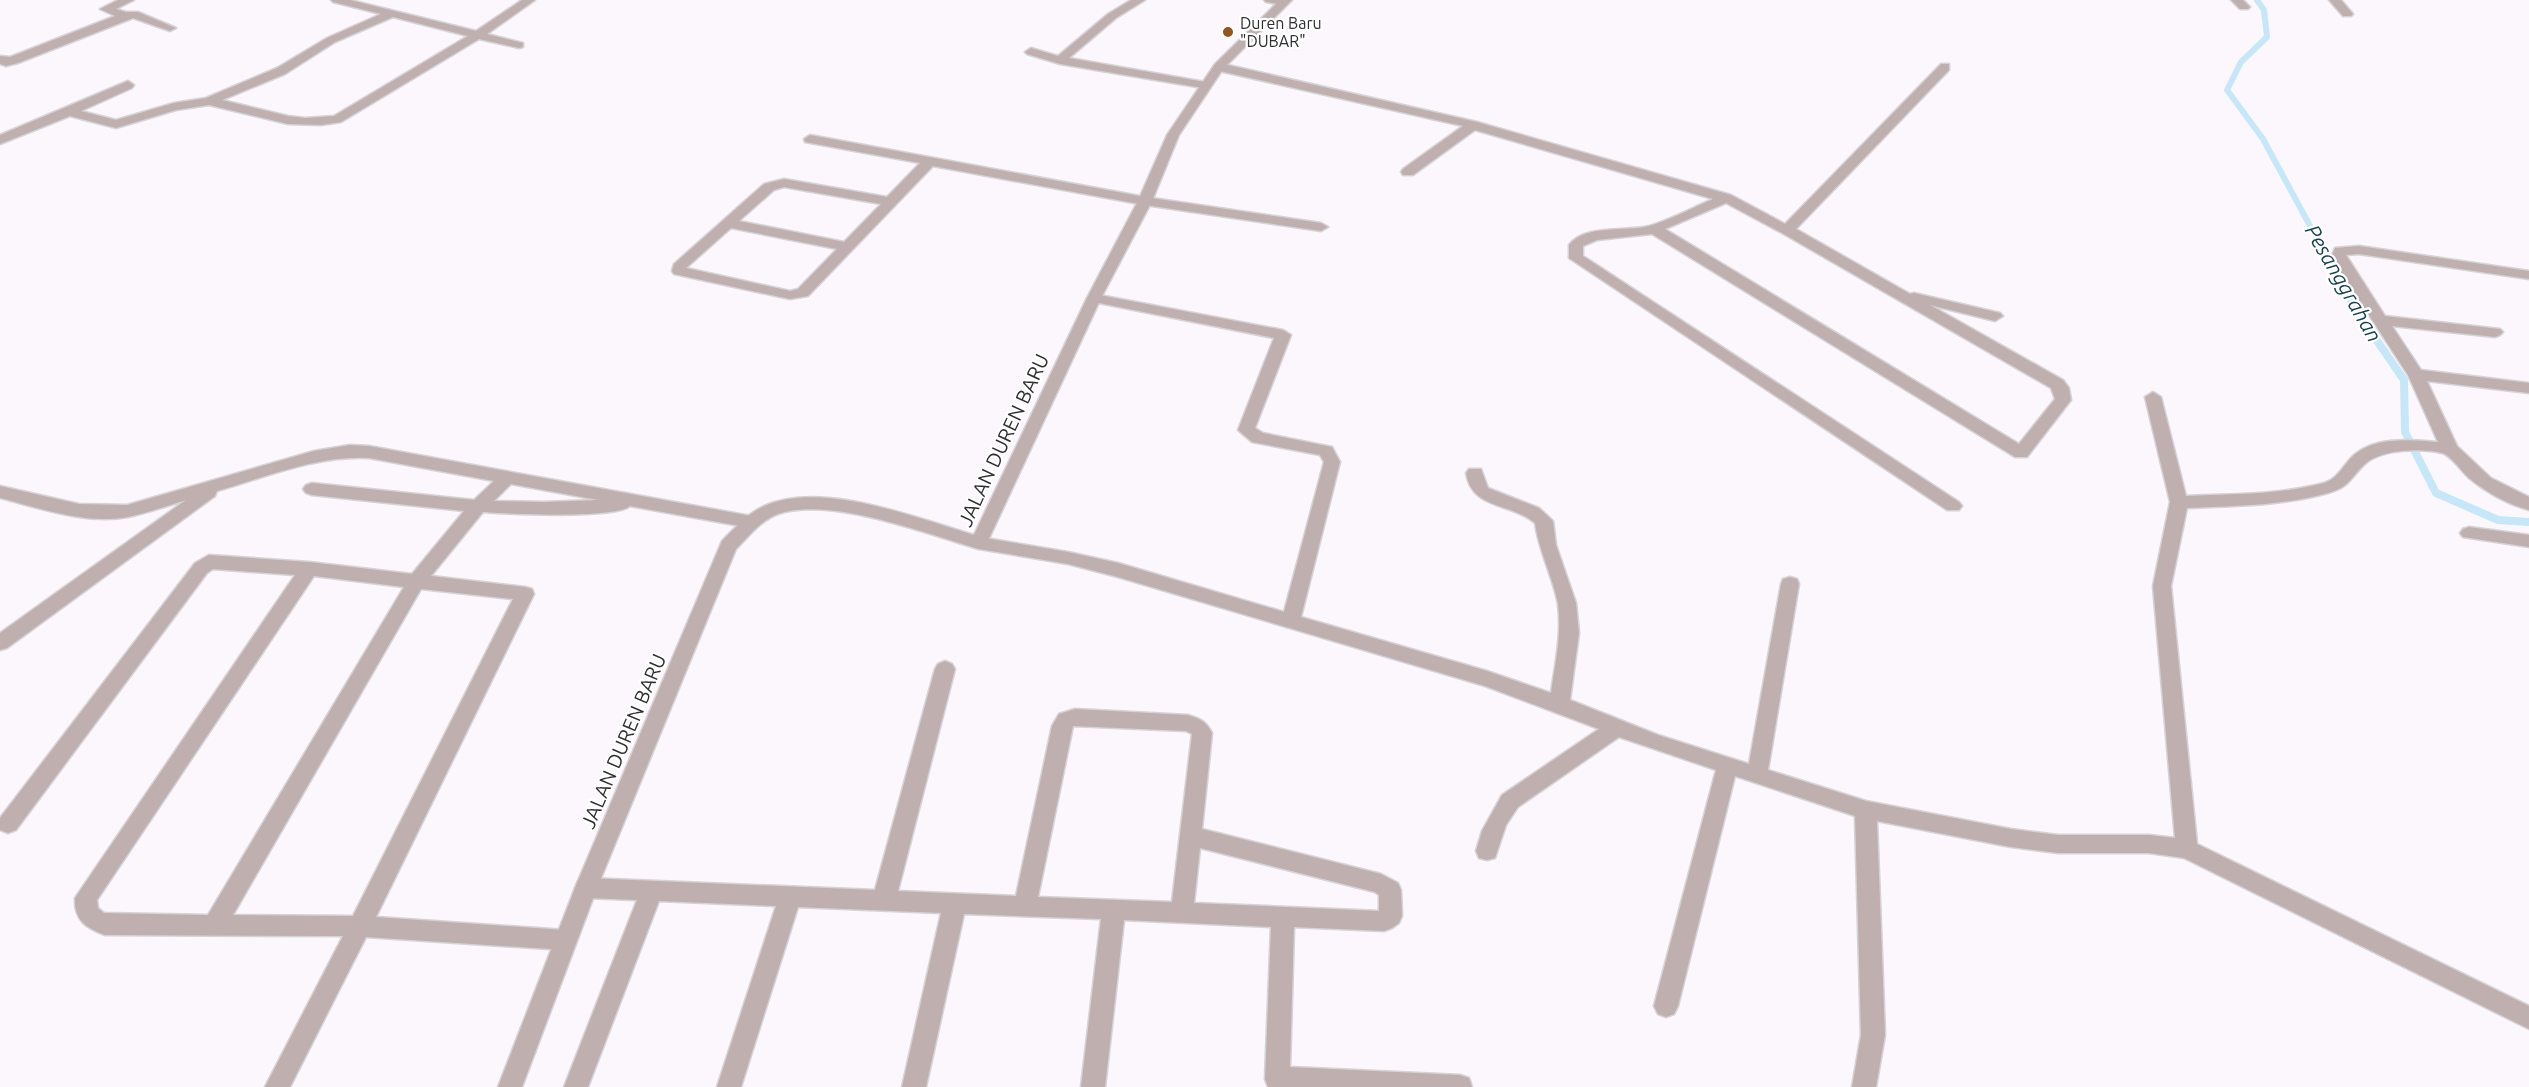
<svg xmlns="http://www.w3.org/2000/svg" width="2529" height="1087" font-family="Ubuntu,sans-serif">
	<style>
		.lines { fill: none; stroke-linecap: round; stroke-linejoin: round }
		.stream-far1 { stroke: #c5e7f7; stroke-width: 6 }
		.stream { stroke: #c5e7f7; stroke-width: 8 }
		.minor-casing { stroke: #d6d3d7; stroke-width: 3 }
		.tertiary-casing { stroke: #d6d3d7; stroke-width: 3 }
		.minor { fill: #bfafae; fill-rule: evenodd }
		.tertiary { fill: #bfafae; fill-rule: evenodd }
		.poi-dot { fill: #94571a; stroke: #fff; stroke-width: 2 }
		.labels { text-anchor: middle; dominant-baseline: central; stroke-width: 4.5; stroke-linejoin: round; paint-order: stroke }
		.far-poi-label { font-size: 16px; fill: #2f2e30; stroke: #fff; text-anchor: start }
		.street-label { font-size: 20px; fill: #2f2e30; stroke: #fff }
		.water-label { font-size: 21px; font-style: italic; fill: #144254; stroke: #fff }
	</style>
	<rect width="100%" height="100%" fill="#fbf7fc"/>
	<g class="lines">
		<!-- stream-far1 -->
		<path class="stream-far1" d="M 2257,0 L 2264,10 L 2267,37 L 2241,62 L 2227,90 L 2263,139 L 2334,270"/>
		<!-- stream -->
		<path class="stream" d="M 2334,269 L 2356,310 L 2404,380 L 2405,432 L 2436,493 L 2498,520 L 2529,522"/>
		<!-- minor casing -->
		<g class="minor-casing">
			<path id="minor" d="M 118,0 L 134,0 L 116,9 L 126,12 L 138,12 L 176,28 L 170,31 L 133,18 L 18,63 L 6,66 L 0,64 L 0,56 L 10,57 L 115,16 L 100,9 Z
				M 331,0 L 350,0 L 476,31 L 522,0 L 535,0 L 487,34 L 523,43 L 523,47 L 519,48 L 479,39 L 341,122 L 321,125 L 288,124 L 209,105 L 176,110 L 116,128 L 70,116 L 0,144 L 0,135 L 128,81 L 134,85 L 132,88 L 81,111 L 116,120 L 174,103 L 206,98 L 277,68 L 327,38 L 381,14 L 333,2 ZM 393,17 L 468,36 L 334,116 L 305,118 L 288,116 L 222,100 L 285,74 L 335,42 Z
				M 1131,0 L 1145,0 L 1116,18 L 1069,58 L 1205,82 L 1211,86 L 1209,89 L 1060,64 L 1027,54 L 1025,52 L 1031,48 L 1058,56 L 1108,14 Z
				M 1264,0 L 1287,0 L 1289,2 L 1283,5 L 1266,2 Z
				M 2231,0 L 2243,0 L 2250,7 L 2248,9 L 2240,9 Z
				M 2329,0 L 2341,0 L 2353,14 L 2351,16 L 2343,16 Z
				M 1219,63 L 1477,122 L 1731,195 L 1785,224 L 1941,64 L 1949,64 L 1949,70 L 1796,229 L 1910,294 L 1914,293 L 2000,313 L 2003,316 L 1995,321 L 1930,305 L 2063,380 L 2069,388 L 2071,400 L 2027,457 L 2015,457 L 1652,234 L 1597,240 L 1583,246 L 1583,256 L 1959,502 L 1962,506 L 1959,510 L 1947,510 L 1569,258 L 1569,245 C 1585,224 1625,232 1649,226 C 1670,220 1692,208 1713,199 L 1475,130 L 1413,175 L 1403,175 L 1401,172 L 1403,169 L 1463,126 L 1215,70 L 1213,67 ZM 1726,203 L 1782,233 L 2051,388 L 2055,399 L 2019,444 L 1665,229 Z
				M 810,135 L 1145,197 L 1321,223 L 1328,227 L 1321,231 L 1145,205 L 933,166 L 808,296 L 790,299 L 674,274 L 672,271 L 674,264 L 764,184 L 784,179 L 887,197 L 920,163 L 805,142 L 804,139 ZM 784,187 L 881,204 L 844,242 L 739,221 L 774,190 ZM 731,228 L 837,249 L 798,289 L 790,291 L 686,268 Z
				M 2359,246 L 2529,271 L 2529,279 L 2359,254 L 2346,255 L 2385,316 L 2500,329 L 2503,332 L 2500,335 L 2495,337 L 2392,326 L 2421,370 L 2529,383 L 2529,393 L 2427,381 L 2457,446 L 2491,478 L 2529,497 L 2529,510 C 2507,504 2486,492 2469,478 C 2461,471 2451,455 2442,453 C 2422,448 2383,449 2366,463 C 2351,476 2351,487 2328,493 C 2282,506 2234,506 2187,508 L 2171,586 L 2197,844 L 2529,1006 L 2529,1029 L 2184,858 L 2149,853 L 2058,853 L 2011,847 L 1877,821 L 1885,1035 L 1876,1087 L 1852,1087 L 1861,1035 L 1855,816 L 1735,776 L 1678,1006 L 1674,1014 L 1666,1017 L 1658,1014 L 1654,1006 L 1716,770 L 1619,737 L 1518,807 L 1506,825 L 1495,858 L 1487,860 L 1479,858 L 1476,851 L 1482,831 L 1502,795 L 1599,729 L 1485,686 L 1118,577 L 1068,564 L 979,549 L 973,547 L 970,543 L 973,539 L 979,537 L 1068,552 L 1118,563 L 1284,612 L 1324,462 L 1320,455 L 1252,442 L 1238,430 L 1274,338 L 1094,302 L 1087,298 L 1094,294 L 1283,330 L 1291,335 L 1255,428 L 1263,433 L 1332,447 L 1340,462 L 1301,617 L 1487,671 L 1551,693 C 1555,664 1562,634 1558,604 C 1553,577 1539,552 1535,523 C 1510,502 1472,510 1466,473 L 1469,469 L 1481,469 L 1488,488 L 1539,508 L 1553,521 L 1556,545 L 1576,603 L 1579,633 L 1570,700 L 1658,735 L 1749,764 L 1781,584 L 1783,579 L 1790,577 L 1797,579 L 1799,584 L 1768,770 L 1866,801 L 2011,829 L 2058,835 L 2149,835 L 2175,838 L 2153,586 L 2170,502 L 2145,397 L 2153,392 L 2161,397 L 2186,496 C 2231,494 2280,495 2324,483 C 2339,478 2343,465 2354,455 C 2376,436 2411,440 2438,442 L 2408,375 L 2335,263 L 2332,255 L 2335,248 Z
				M 350,445 L 369,446 L 751,516 L 757,518 L 760,522 L 757,526 L 751,528 L 630,506 C 616,519 507,514 483,512 L 431,576 L 525,587 L 532,589 L 534,594 L 376,917 L 565,930 L 573,933 L 577,940 L 573,947 L 565,950 L 366,937 L 290,1087 L 265,1087 L 343,936 L 105,935 C 86,928 74,920 75,898 L 295,575 L 213,569 L 207,573 L 16,830 L 8,833 L 0,830 L 0,818 L 195,563 L 209,555 L 309,562 L 412,574 L 464,511 L 312,495 L 306,493 L 303,489 L 306,485 L 312,483 L 474,500 L 494,481 L 369,458 C 318,455 266,477 217,491 L 215,496 L 7,648 L 0,650 L 0,633 L 186,500 C 167,506 147,513 128,517 C 86,525 40,508 0,498 L 0,486 L 79,504 L 127,505 L 314,451 ZM 511,484 L 598,500 L 544,502 L 494,501 ZM 314,576 L 404,587 L 208,915 L 104,913 L 98,908 L 97,900 ZM 421,589 L 513,599 L 353,916 L 233,915 Z
				M 2469,527 L 2529,535 L 2529,547 L 2463,537 L 2460,533 L 2463,529 Z
				M 945,661 L 952,664 L 955,669 L 898,891 L 1016,896 L 1052,726 L 1059,714 L 1075,709 L 1188,715 C 1200,719 1206,721 1212,733 L 1202,829 L 1381,874 L 1398,883 L 1401,890 L 1402,916 L 1399,923 L 1392,928 L 1384,931 L 1294,927 L 1290,1067 L 1460,1075 L 1469,1078 L 1472,1087 L 1268,1087 L 1265,1079 L 1271,927 L 1124,920 L 1105,1087 L 1081,1087 L 1101,919 L 964,914 L 926,1087 L 902,1087 L 941,913 L 798,907 L 741,1087 L 717,1087 L 776,906 L 659,901 L 588,1087 L 564,1087 L 637,900 L 586,898 L 578,895 L 575,888 L 578,881 L 586,878 L 875,890 L 935,669 L 938,664 ZM 1073,726 L 1186,731 L 1192,734 L 1172,902 L 1038,897 ZM 1200,848 L 1375,892 L 1379,895 L 1379,911 L 1194,903 Z"/>
		</g>
		<!-- tertiary casing -->
		<g class="tertiary-casing">
			<path id="tertiary" d="M 1280,0 L 1292,0 L 1223,69 L 1179,135 L 1152,201 L 1101,298 L 985,547 L 979,549 C 926,534 831,496 778,514 C 761,520 748,537 736,549 L 597,888 L 522,1087 L 498,1087 L 575,888 L 722,541 C 734,529 747,514 764,506 C 822,480 916,518 974,535 L 1087,298 L 1138,201 L 1167,135 L 1215,64 Z"/>
		</g>
		<!-- minor -->
		<use href="#minor" class="minor"/>
		<!-- tertiary -->
		<use href="#tertiary" class="tertiary"/>
	</g>
	<!-- markers -->
	<circle class="poi-dot" cx="1228" cy="32" r="6"/>
	<g class="labels">
		<!-- far-poi labels -->
		<g class="far-poi-label">
			<text x="1240" y="23">Duren Baru<tspan x="1240" dy="18">"DUBAR"</tspan></text>
		</g>
		<!-- street labels -->
		<g class="street-label">
			<text transform="translate(1003 440) rotate(-65)">JALAN DUREN BARU</text>
			<text transform="translate(623 741) rotate(-67)">JALAN DUREN BARU</text>
		</g>
		<!-- water labels -->
		<g class="water-label">
			<text transform="translate(2344 283) rotate(60)">Pesanggrahan</text>
		</g>
	</g>
</svg>
